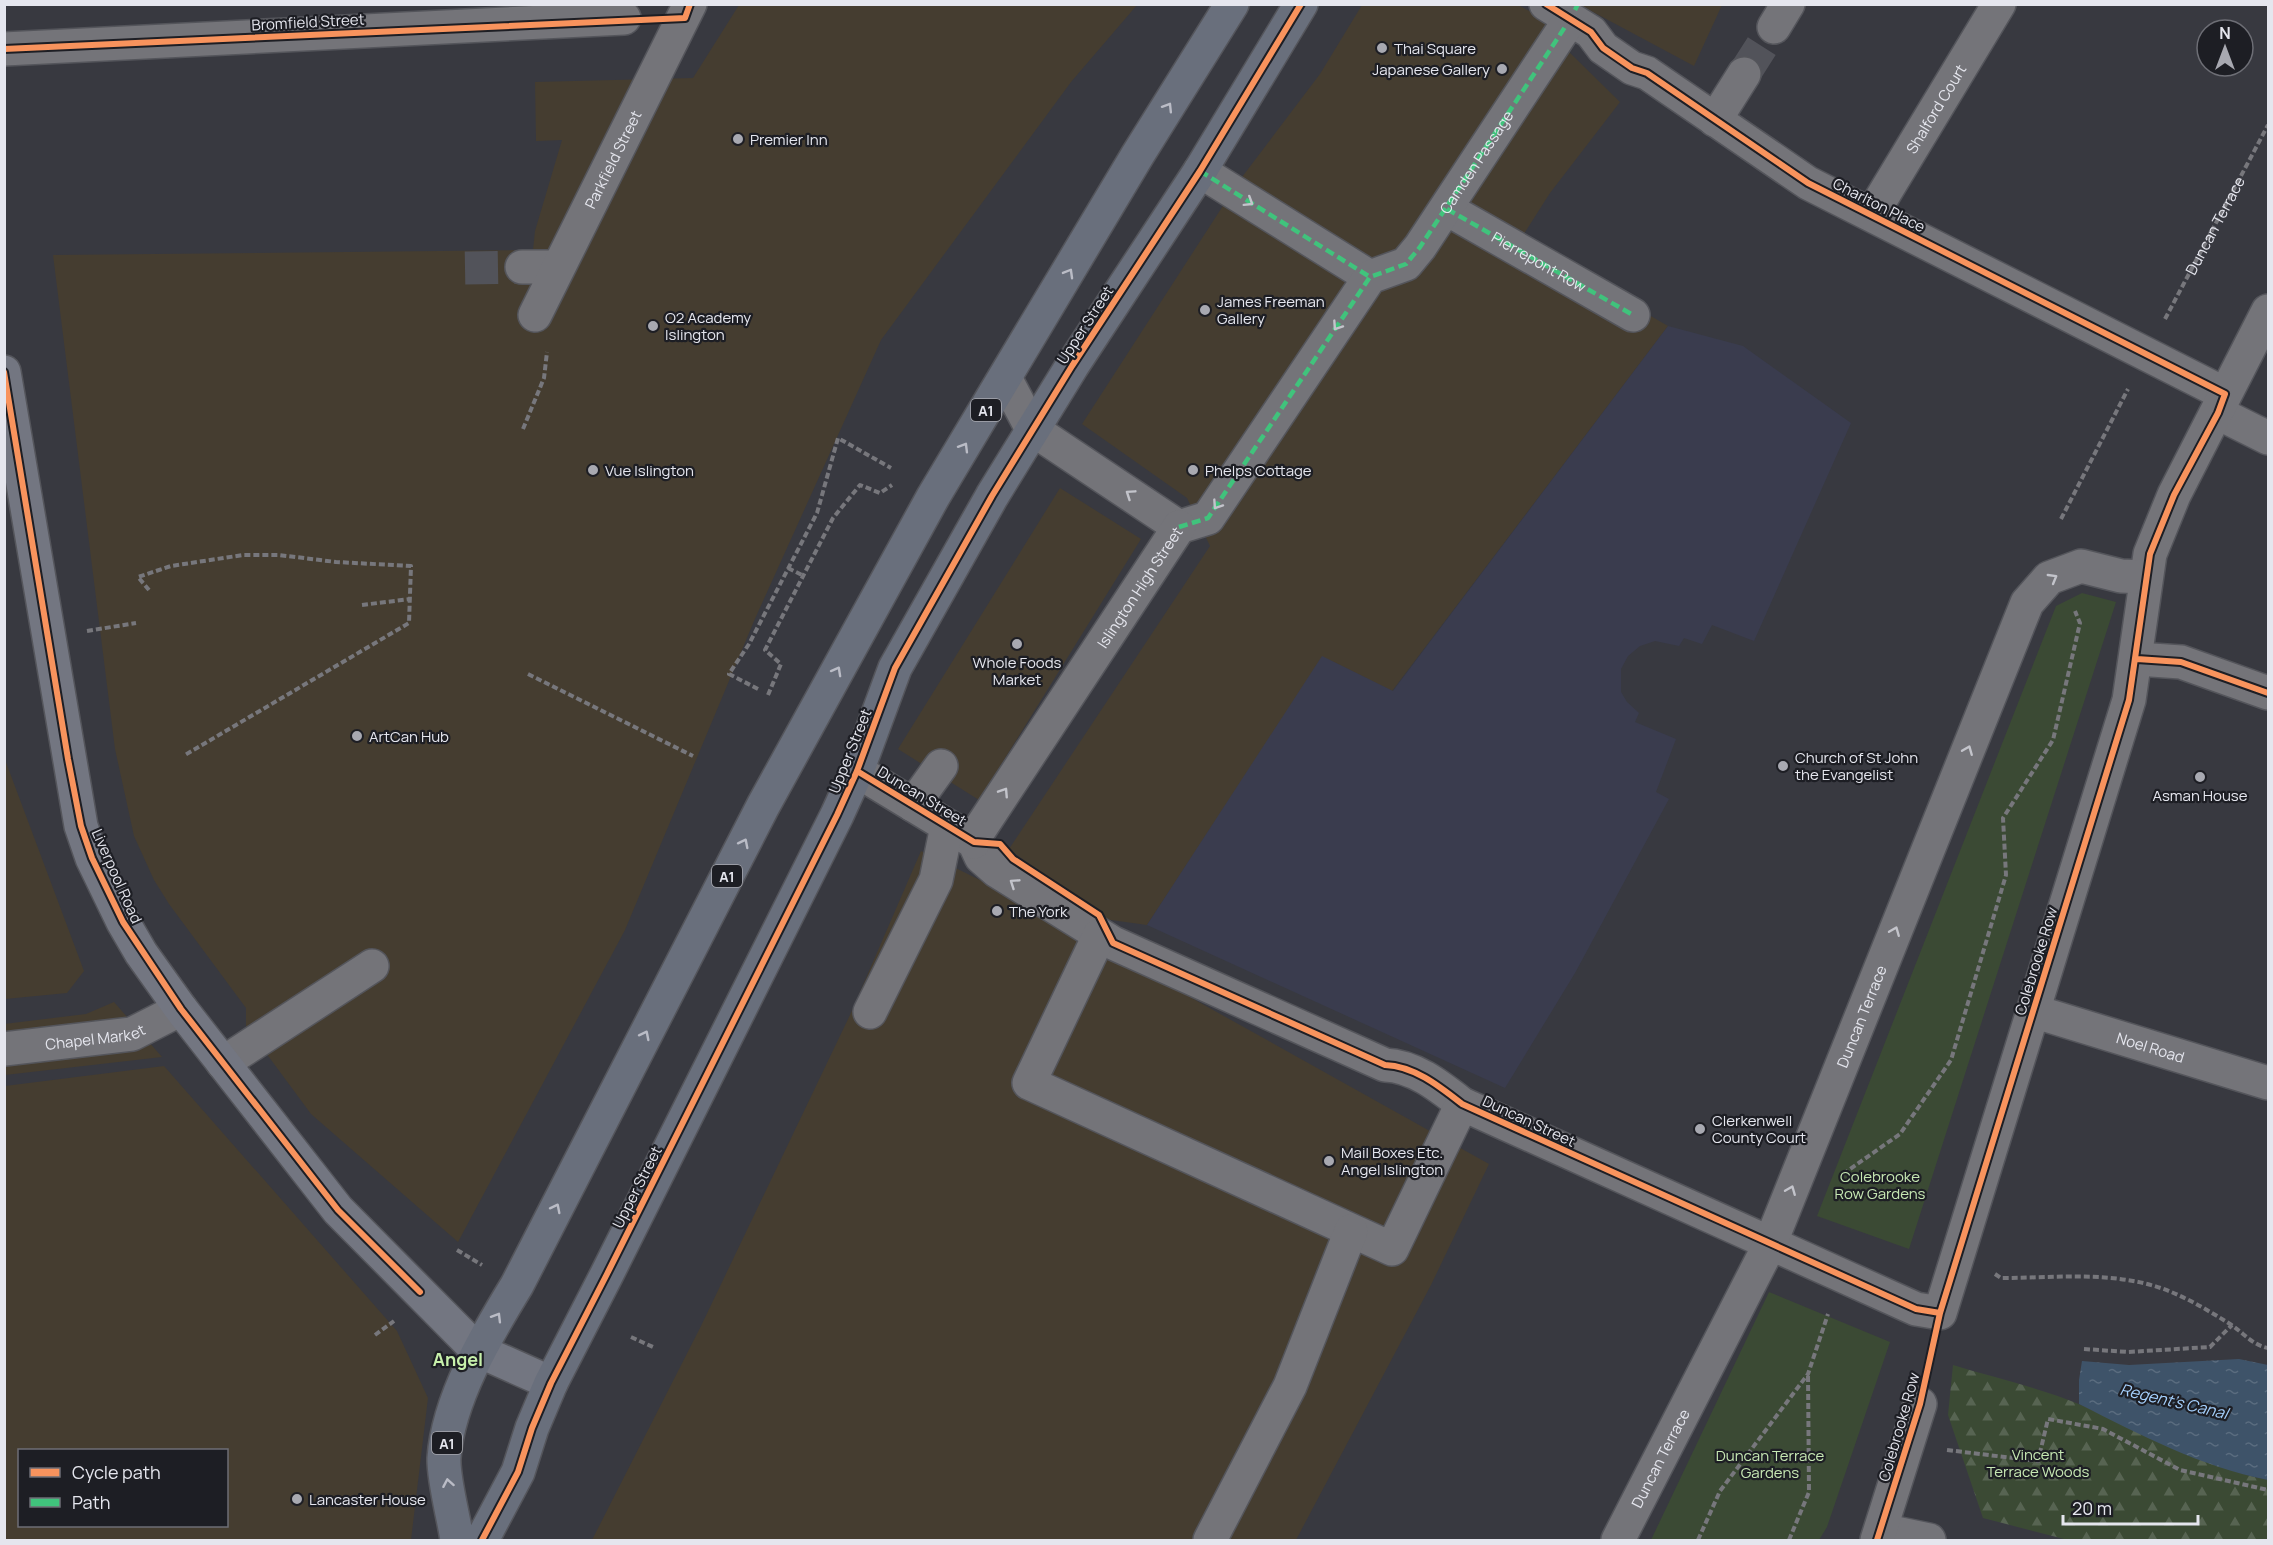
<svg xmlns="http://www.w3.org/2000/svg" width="2273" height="1545" font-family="Manrope,sans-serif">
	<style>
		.commercial { fill: #453d30; fill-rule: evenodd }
		.built { fill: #3a3c4e }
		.forest { fill: url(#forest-firs) }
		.garden { fill: #3b4a34 }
		.water { fill: url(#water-ripples) }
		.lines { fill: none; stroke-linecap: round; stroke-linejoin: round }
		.minor-tunnel { stroke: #52535a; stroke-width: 33; stroke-dasharray: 33 16; stroke-linecap: butt }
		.minor-casing { stroke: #54555b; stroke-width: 36 }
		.major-casing { stroke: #54555b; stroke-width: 36 }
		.highway-casing { stroke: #54555b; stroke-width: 36 }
		.path { stroke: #77777c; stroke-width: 4; stroke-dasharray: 6 3; stroke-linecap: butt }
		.minor { stroke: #747479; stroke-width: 33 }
		.major { stroke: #737681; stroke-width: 33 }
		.highway { stroke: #696f7c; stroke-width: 33 }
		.quiet { stroke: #40c37c; stroke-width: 4.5; stroke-dasharray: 9 4.5; stroke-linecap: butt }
		.cycleway-casing { stroke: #1d1e24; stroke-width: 10 }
		.cycleway { stroke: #f8935d; stroke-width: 6 }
		.oneway { stroke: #babcc6 }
		.oneway2 { stroke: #c3c4cb }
		.poi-dot { fill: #a8a9b1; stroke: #1d1e24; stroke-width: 2 }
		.labels { text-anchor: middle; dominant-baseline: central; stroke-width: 4.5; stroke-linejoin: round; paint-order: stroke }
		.shield { fill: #1d1e24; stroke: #a9aab1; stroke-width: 1.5 }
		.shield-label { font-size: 14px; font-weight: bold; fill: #e5e6ee }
		.street-label { font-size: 15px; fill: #e5e6ee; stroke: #1d1e24 }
		.poi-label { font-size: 15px; fill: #e5e6ee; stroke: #1d1e24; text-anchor: start }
		.park-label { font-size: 15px; fill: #c6e7b3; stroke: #1d1e24 }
		.water-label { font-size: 16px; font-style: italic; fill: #a5d0fd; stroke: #1d1e24 }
		.quarter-label { font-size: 18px; font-weight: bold; fill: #c7f0ab; stroke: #1d1e24 }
	</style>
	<defs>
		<pattern id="forest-firs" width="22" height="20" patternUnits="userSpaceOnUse" patternTransform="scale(1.5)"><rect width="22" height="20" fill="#3b4a34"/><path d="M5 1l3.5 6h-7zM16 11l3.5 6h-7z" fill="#576452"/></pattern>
		<pattern id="water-ripples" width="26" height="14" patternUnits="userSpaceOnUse" patternTransform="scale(1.5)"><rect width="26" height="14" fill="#3e5369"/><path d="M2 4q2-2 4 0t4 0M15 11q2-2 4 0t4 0" fill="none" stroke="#5a6c7f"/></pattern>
	</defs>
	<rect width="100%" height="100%" fill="#383940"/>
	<!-- commercial -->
	<path class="commercial" d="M 739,5 L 1137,5 L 1071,82 L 881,340 L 754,621 L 625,930 L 458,1242 L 311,1114 L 246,1026 L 246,1008 L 169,904 L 154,880 L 134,836 L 115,749 L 53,255 L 533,250 L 535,231 L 562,140 L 536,141 L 535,82 L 693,78 Z
		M 1362,5 L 1518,5 L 1556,25 L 1564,47 L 1620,102 L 1550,193 L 1520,240 L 1668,326 L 1392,691 L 1323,657 L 1147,925 L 1104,919 L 1009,849 L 1210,546 L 1187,498 L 1082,424 L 1239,181 L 1320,74 Z
		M 1580,5 L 1722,5 L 1694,66 Z
		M 1060,488 L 1141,539 L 979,800 L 898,749 Z
		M 4,757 L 84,971 L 67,993 L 5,999 Z
		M 921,851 L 982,881 L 1489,1164 L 1431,1285 L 1296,1540 L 592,1540 L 701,1326 L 850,1015 Z
		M 114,1002 L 162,1057 L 5,1075 L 4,1024 L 86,1014 Z
		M 164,1066 L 397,1331 L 428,1398 L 411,1540 L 5,1540 L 5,1086 ZM 20,1450 L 226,1450 L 226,1526 L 20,1526 Z"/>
	<!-- built -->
	<path class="built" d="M 1668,326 L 1743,346 L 1851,423 L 1754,641 L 1712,625 L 1702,644 L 1684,638 L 1679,646 L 1655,641 L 1640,646 L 1628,656 L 1621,669 L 1621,692 L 1627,702 L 1639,713 L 1635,722 L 1676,739 L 1656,792 L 1669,799 L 1575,973 L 1505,1088 L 1147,925 L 1322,656 L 1393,691 Z"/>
	<!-- forest -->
	<path class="forest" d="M 1953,1365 C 1995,1378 2041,1388 2081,1405 C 2144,1433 2201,1466 2268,1480 L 2268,1540 L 2068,1540 L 1983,1518 L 1948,1415 Z"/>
	<!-- garden -->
	<path class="garden" d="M 2082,593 L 2116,602 L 1909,1249 L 1817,1216 L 2056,606 Z
		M 1769,1292 L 1890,1342 L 1827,1527 L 1819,1540 L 1651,1540 Z"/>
	<!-- water -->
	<path class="water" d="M 2239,1359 L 2268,1365 L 2268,1480 C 2201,1467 2141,1435 2079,1404 L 2079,1380 L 2082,1361 L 2129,1365 Z"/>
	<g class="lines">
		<!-- minor-tunnel -->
		<path class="minor-tunnel" d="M 1744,74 L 1774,27
			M 465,268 L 522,267"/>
		<!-- minor casing -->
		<g class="minor-casing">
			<g id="minor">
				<path d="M 1546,4 L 1591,32 L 1603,48 L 1632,68 L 1647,73 L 1808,183 L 2225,394"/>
				<path d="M 1774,27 L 1788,4"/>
				<path d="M 4,49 L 624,18"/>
				<path d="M 1715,120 L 1744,74"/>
				<path d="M 1200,171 L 1370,277"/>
				<path d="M 1447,209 L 1633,315"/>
				<path id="s2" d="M 1872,214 L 1999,4"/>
				<path d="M 522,267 L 558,267"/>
				<path id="s3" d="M 535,315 L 690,4"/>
				<path d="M 1005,378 L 1032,429 L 1179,527"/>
				<path d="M 2218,413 L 2268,438"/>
				<path d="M 1179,527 L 1208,518 L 1370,277 L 1406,264 L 1420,247 L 1565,27"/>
				<path d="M 2137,659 L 2181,662 L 2268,693"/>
				<path d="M 857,771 L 974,842 L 981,857 L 997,871 L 1113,943 L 1385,1065 C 1414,1066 1439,1086 1462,1104 L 1916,1309 L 1940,1313 L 2129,700 L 2150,554 L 2174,495 L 2268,311"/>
				<path d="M 913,805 L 941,766"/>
				<path id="s4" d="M 974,842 L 978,832 L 1179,527"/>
				<path d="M 1099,936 L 1029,1083 L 1392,1249 L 1462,1104"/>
				<path id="s5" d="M 2033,1011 L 2268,1083"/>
				<path d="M 870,1012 L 936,880 L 947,826"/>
				<path id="s6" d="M 4,1049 L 132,1034 L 181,1009"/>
				<path d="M 223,1063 L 372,966"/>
				<path d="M 1881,1530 L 1929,1540"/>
				<path d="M 1210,1540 L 1290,1386 L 1351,1231"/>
				<path id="s7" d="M 1618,1540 L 1770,1244 L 2027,603 L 2049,578 L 2081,566 L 2121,576 L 2145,577"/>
				<path d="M 1877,1540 L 1920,1404"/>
			</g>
		</g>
		<!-- major casing -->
		<g class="major-casing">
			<path id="major" d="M 4,372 L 81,826 L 92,858 L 123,922 L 141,953 L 181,1009 L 338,1210 L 477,1350 L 551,1383"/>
		</g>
		<!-- highway casing -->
		<g class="highway-casing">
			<path id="highway" d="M 457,1540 C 454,1518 443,1479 444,1458 C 448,1399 487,1334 517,1285 L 763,806 L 933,497 L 1137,156 L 1232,4
				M 482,1540 L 518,1472 L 532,1428 L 551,1383 L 607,1274 L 837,815 L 857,771 L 895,668 L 992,496 L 1072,366 L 1200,171 L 1301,4"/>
		</g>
		<!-- path -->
		<g class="path">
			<path id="s1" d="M 2165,319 L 2268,125"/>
			<path d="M 523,429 L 544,378 L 547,352"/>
			<path d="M 2061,519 L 2128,389"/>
			<path d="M 788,568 L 804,576"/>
			<path d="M 149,590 L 138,577 L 171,566 L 243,555 L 279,555 L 336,562 L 411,566 L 409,623 L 185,755"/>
			<path d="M 362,605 L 410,599"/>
			<path d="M 87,631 L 136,623"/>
			<path d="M 528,674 L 693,756"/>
			<path d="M 758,689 L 729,674 L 749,644 L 817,513 L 838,438 L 891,468"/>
			<path d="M 768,695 L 781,664 L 765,650 L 833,518 L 860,485 L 880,493 L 892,485"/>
			<path d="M 1843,1174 L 1900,1134 L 1951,1060 L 2006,875 L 2003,818 L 2053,740 L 2080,623 L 2075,611"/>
			<path d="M 457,1250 L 482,1265"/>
			<path d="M 1995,1274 L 2001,1278 C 2060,1278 2123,1269 2178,1295 C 2196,1303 2214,1314 2230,1324 C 2244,1333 2252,1345 2268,1348"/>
			<path d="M 375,1335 L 394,1321"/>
			<path d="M 631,1337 L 653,1347"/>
			<path d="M 2084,1349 L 2128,1352 L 2210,1347 L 2232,1325"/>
			<path d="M 1947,1450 L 2038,1461 L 2048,1419 L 2103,1429 L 2180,1470 L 2268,1490"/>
			<path d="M 1698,1540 L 1720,1491 L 1808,1374 L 1828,1314"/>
			<path d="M 1789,1540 L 1809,1492 L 1808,1374"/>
		</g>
		<!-- minor -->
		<use href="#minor" class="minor"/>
		<!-- major -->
		<use href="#major" class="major"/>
		<!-- highway -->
		<use href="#highway" class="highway"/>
		<!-- quiet -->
		<g class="quiet">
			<path d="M 1575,10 L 1578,4"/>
			<path d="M 1200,171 L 1370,277"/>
			<path id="s8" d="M 1447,209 L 1633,315"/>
			<path id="s9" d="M 1179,527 L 1208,518 L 1370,277 L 1406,264 L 1420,247 L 1565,27"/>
		</g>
		<!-- cycleway casing -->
		<g class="cycleway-casing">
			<path id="cycleway" d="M 1546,4 L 1591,32 L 1603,48 L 1632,68 L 1647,73 L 1808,183 L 2225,394 L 2218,413 L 2174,495 L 2150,554 L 2129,700 L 1940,1313 L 1920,1404 L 1877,1540
				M 4,49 L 685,18 L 690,4
				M 4,372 L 68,759 L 81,826 L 92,858 L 123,922 L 181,1009 L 338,1210 L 420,1292
				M 2137,659 L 2181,662 L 2268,693
				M 857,771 L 974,842 L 1000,844 L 1013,859 L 1099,915 L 1113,943 L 1385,1065 C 1414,1066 1439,1086 1462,1104 L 1916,1309 L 1940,1313
				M 482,1540 L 518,1472 L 532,1428 L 551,1383 L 607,1274 L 837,815 L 857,771 L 895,668 L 992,496 L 1072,366 L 1200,171 L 1301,4"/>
		</g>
		<!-- cycleway -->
		<use href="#cycleway" class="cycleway"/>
	</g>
	<!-- one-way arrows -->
	<defs><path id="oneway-chevron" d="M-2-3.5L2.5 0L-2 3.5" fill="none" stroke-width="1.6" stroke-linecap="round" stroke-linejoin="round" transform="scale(1.5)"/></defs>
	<g class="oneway">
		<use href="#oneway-chevron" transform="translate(1168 107) rotate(-58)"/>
		<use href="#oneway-chevron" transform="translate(1069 273) rotate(-60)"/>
		<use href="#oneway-chevron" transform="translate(964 447) rotate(-59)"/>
		<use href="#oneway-chevron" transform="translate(837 671) rotate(-61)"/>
		<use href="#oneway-chevron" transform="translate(744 843) rotate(-63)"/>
		<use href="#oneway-chevron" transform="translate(645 1035) rotate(-63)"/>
		<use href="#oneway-chevron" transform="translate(556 1208) rotate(-63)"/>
		<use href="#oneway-chevron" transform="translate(497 1317) rotate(-59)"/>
		<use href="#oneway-chevron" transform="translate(448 1483) rotate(-100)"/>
	</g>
	<g class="oneway2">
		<use href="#oneway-chevron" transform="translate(1249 202) rotate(32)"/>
		<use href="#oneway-chevron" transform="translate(1337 326) rotate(124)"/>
		<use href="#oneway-chevron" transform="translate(1130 494) rotate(-146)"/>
		<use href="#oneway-chevron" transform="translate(1217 505) rotate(124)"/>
		<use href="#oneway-chevron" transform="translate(2053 578) rotate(-30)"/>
		<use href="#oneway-chevron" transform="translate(1968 750) rotate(-68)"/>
		<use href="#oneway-chevron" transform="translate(1004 792) rotate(-57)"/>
		<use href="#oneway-chevron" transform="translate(1014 883) rotate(-146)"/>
		<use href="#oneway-chevron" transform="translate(1895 931) rotate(-68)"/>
		<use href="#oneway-chevron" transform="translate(1791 1190) rotate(-68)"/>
	</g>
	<!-- markers -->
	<g class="poi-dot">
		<circle cx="1382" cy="48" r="6"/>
		<circle cx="1502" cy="69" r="6"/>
		<circle cx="738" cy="139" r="6"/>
		<circle cx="1205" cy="310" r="6"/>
		<circle cx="653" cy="326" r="6"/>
		<circle cx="593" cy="470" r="6"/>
		<circle cx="1193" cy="470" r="6"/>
		<circle cx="1017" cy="644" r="6"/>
		<circle cx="357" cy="736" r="6"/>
		<circle cx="1783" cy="766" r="6"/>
		<circle cx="2200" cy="777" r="6"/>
		<circle cx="997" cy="911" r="6"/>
		<circle cx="1700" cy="1129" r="6"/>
		<circle cx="1329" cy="1161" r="6"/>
		<circle cx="297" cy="1499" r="6"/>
	</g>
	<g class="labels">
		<!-- shield labels -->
		<g class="shield">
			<rect x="971" y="399" width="30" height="22" rx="4.5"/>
			<rect x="712" y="865" width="30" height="22" rx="4.5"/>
			<rect x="432" y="1432" width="30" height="22" rx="4.5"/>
		</g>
		<g class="shield-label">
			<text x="986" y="410">A1</text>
			<text x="727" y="876">A1</text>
			<text x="447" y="1443">A1</text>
		</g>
		<!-- street labels -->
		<g class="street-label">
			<text transform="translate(308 22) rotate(-3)">Bromfield Street</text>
			<text stroke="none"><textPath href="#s2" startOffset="123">Shalford Court</textPath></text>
			<text stroke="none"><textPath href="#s3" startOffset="174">Parkfield Street</textPath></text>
			<text stroke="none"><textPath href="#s9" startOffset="483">Camden Passage</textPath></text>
			<text transform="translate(1879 205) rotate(27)">Charlton Place</text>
			<text stroke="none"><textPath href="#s1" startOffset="106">Duncan Terrace</textPath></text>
			<text stroke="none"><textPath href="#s8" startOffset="106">Pierrepont Row</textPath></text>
			<text transform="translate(1085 325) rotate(-57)">Upper Street</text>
			<text stroke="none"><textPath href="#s4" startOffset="304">Islington High Street</textPath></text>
			<text transform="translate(850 751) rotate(-68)">Upper Street</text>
			<text transform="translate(922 796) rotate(31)">Duncan Street</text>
			<text transform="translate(117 876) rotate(66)">Liverpool Road</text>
			<text transform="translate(2036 961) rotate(-73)">Colebrooke Row</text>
			<text stroke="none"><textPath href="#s7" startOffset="578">Duncan Terrace</textPath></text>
			<text stroke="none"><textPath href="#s6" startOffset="92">Chapel Market</textPath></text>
			<text stroke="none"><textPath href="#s5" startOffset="123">Noel Road</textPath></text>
			<text transform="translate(1529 1121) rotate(25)">Duncan Street</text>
			<text transform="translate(637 1187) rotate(-63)">Upper Street</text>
			<text transform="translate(1899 1427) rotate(-74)">Colebrooke Row</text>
			<text stroke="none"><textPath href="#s7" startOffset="92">Duncan Terrace</textPath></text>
		</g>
		<!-- poi labels -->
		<g class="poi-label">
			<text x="1394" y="48">Thai Square</text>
			<text x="1490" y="69" text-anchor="end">Japanese Gallery</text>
			<text x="750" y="139">Premier Inn</text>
			<text x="1217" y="301">James Freeman<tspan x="1217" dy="17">Gallery</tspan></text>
			<text x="665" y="317">O2 Academy<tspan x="665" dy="17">Islington</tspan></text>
			<text x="605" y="470">Vue Islington</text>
			<text x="1205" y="470">Phelps Cottage</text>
			<text x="1017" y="662" text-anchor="middle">Whole Foods<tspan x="1017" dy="17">Market</tspan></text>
			<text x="369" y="736">ArtCan Hub</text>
			<text x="1795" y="757">Church of St John<tspan x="1795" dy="17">the Evangelist</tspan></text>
			<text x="2200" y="795" text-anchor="middle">Asman House</text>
			<text x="1009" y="911">The York</text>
			<text x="1712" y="1120">Clerkenwell<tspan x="1712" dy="17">County Court</tspan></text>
			<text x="1341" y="1152">Mail Boxes Etc.<tspan x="1341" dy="17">Angel Islington</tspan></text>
			<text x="309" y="1499">Lancaster House</text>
		</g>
		<!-- park labels -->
		<g class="park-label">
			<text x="1880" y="1176">Colebrooke<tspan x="1880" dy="17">Row Gardens</tspan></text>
			<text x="2038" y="1454">Vincent<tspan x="2038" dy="17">Terrace Woods</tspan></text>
			<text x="1770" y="1455">Duncan Terrace<tspan x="1770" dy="17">Gardens</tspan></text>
		</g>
		<!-- water labels -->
		<g class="water-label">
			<text transform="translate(2174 1401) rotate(13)">Regent's Canal</text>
		</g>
		<!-- quarter labels -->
		<g class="quarter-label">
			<text x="458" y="1359">Angel</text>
		</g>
	</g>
	<!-- border -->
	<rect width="2273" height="1545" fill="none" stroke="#e5e6ee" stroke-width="12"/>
	<!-- legend -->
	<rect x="18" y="1449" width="210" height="78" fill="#1d1e24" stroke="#6d6e75" stroke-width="1.5"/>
	<rect x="30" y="1468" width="30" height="9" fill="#f8935d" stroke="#6d6e75" stroke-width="1.5"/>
	<text x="72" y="1479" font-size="18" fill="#e5e6ee">Cycle path</text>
	<rect x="30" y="1498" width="30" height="9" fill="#40c37c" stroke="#6d6e75" stroke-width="1.5"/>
	<text x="72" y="1509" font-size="18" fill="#e5e6ee">Path</text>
	<!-- north arrow -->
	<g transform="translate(2225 48)"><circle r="28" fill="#1d1e24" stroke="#6d6e75" stroke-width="1.5"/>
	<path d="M0-4.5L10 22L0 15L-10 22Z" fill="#a8a9b1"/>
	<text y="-9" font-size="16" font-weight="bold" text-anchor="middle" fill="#e5e6ee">N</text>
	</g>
	<!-- scale -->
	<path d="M2063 1515v9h135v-9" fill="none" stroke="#e5e6ee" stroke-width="3"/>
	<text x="2072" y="1515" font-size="18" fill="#e5e6ee" stroke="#1d1e24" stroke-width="4.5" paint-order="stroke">20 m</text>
</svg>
